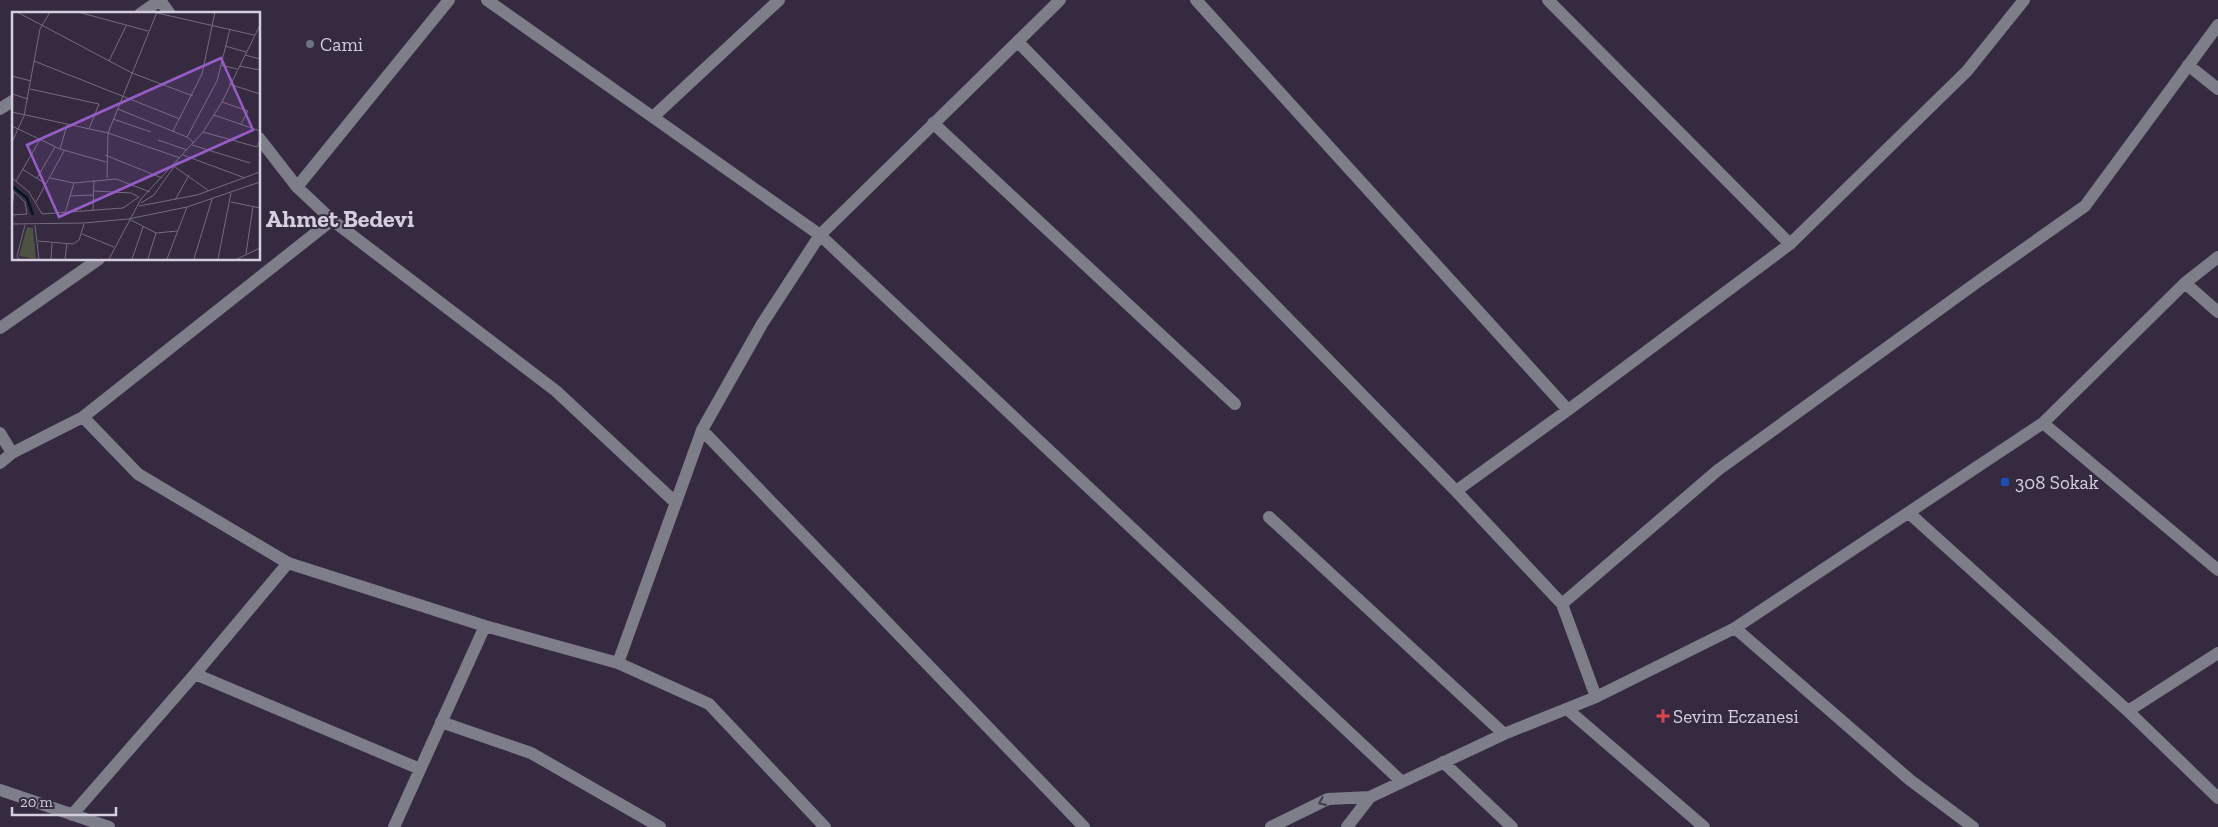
<svg xmlns="http://www.w3.org/2000/svg" width="2218" height="827" font-family="'Zilla Slab',serif">
	<style>
		.lines { fill: none; stroke-linecap: round; stroke-linejoin: round }
		.minor { stroke: #7d7e8a; stroke-width: 12 }
		.oneway { stroke: #433b4f }
		.worship-dot { fill: #6b7280; stroke: #352a40; stroke-width: 2 }
		.transit-dot { fill: #1a4fb4; stroke: #352a40; stroke-width: 2 }
		.health-dot { fill: #e0444e; stroke: #352a40; stroke-width: 2 }
		.labels { text-anchor: middle; dominant-baseline: central; stroke-width: 4; stroke-linejoin: round; paint-order: stroke }
		.poi-label { font-size: 19px; fill: #d5cfdd; stroke: #352a40; text-anchor: start }
		.district-label { font-size: 24px; font-weight: bold; fill: #d5cfdd; stroke: #352a40 }
		.inset-river { fill: none; stroke: #021725; stroke-width: 2.5 }
		.inset-road { fill: none; stroke: #756c7f; stroke-width: 1 }
		.view { fill: #965dc8; fill-opacity: 0.15; stroke: #965dc8; stroke-width: 2.5 }
		.inset-edge { fill: none; stroke: #d5cfdd; stroke-width: 2.5 }
	</style>
	<rect width="100%" height="100%" fill="#352a40"/>
	<g class="lines">
		<!-- minor -->
		<path class="minor" d="M 160,0 L 170,14
			M 487,0 L 820,235 L 1402,782
			M 1196,0 L 1568,410
			M 1548,0 L 1790,244
			M 140,14 L 160,0
			M 1018,42 L 1456,491 L 1562,604 L 1596,697
			M 2188,65 L 2218,89
			M 0,109 L 14,100
			M 653,117 L 779,0
			M 933,123 L 1235,404
			M 259,138 L 297,187 L 332,220 L 556,391 L 676,503
			M 297,187 L 449,0
			M 2185,283 L 2218,312
			M 0,328 L 99,259
			M 83,417 L 138,474 L 288,563 L 485,626 L 618,663 L 709,704 L 825,827
			M 2043,423 L 2218,570
			M 702,430 L 1084,827
			M 0,433 L 12,453
			M 0,463 L 12,453 L 83,417 L 332,220
			M 1456,491 L 1568,410 L 1790,244 L 1967,71 L 2024,0
			M 1909,513 L 2128,711 L 2218,798
			M 1269,517 L 1504,734
			M 1562,604 L 1718,470 L 1976,283 L 2085,206 L 2218,25
			M 1735,628 L 1910,780 L 1973,827
			M 618,663 L 702,430 L 762,324 L 820,235 L 1060,0
			M 195,674 L 420,769
			M 1567,709 L 1704,827
			M 2128,711 L 2218,653
			M 441,722 L 531,753 L 660,827
			M 1443,762 L 1512,827
			M 0,790 L 109,827
			M 72,815 L 195,674 L 288,563
			M 394,827 L 485,626
			M 1271,827 L 1328,799 L 1370,797 L 1504,734 L 1596,697 L 1735,628 L 2043,423 L 2185,283 L 2218,257
			M 1347,827 L 1370,797"/>
	</g>
	<!-- one-way arrows -->
	<defs><path id="oneway-chevron" d="M-2-3.5L2.5 0L-2 3.5" fill="none" stroke-width="1.6" stroke-linecap="round" stroke-linejoin="round" transform="scale(1.25)"/></defs>
	<use class="oneway" href="#oneway-chevron" transform="translate(1322 802) rotate(157)"/>
	<!-- markers -->
	<circle class="worship-dot" cx="310" cy="44" r="5"/>
	<rect class="transit-dot" x="2000" y="477" width="10" height="10" rx="2.5"/>
	<path class="health-dot" d="M1660.5 708.5h5v5h5v5h-5v5h-5v-5h-5v-5h5z"/>
	<g class="labels">
		<!-- poi labels -->
		<g class="poi-label">
			<text x="320" y="44">Cami</text>
			<text x="2015" y="482">308 Sokak</text>
			<text x="1673" y="716">Sevim Eczanesi</text>
		</g>
		<!-- district labels -->
		<g class="district-label">
			<text x="340" y="218">Ahmet Bedevi</text>
		</g>
	</g>
	<!-- overview -->
	<g transform="translate(12 12)">
		<rect width="248" height="248" fill="#352a40"/>
		<path d="M 15,215 L 21,216 L 24,247 L 7,244 Z" fill="#4c5340"/>
		<path class="inset-river" d="M 0,174 L 15,186 L 21,203"/>
		<path class="inset-road" d="M 5,0 L 120,61 L 181,84M 66,0 L 136,19M 145,1 L 242,23M 213,34 L 234,40M 233,43 L 248,47M 22,49 L 168,107M 97,49 L 114,14M 209,53 L 225,57M 227,54 L 248,58M 0,64 L 19,69M 217,72 L 248,82M 18,77 L 87,92 L 77,117M 0,82 L 16,87M 210,90 L 236,99 L 229,112M 106,97 L 175,125 L 182,131M 0,100 L 96,121 L 168,146M 202,103 L 248,119M 101,107 L 139,120M 0,114 L 48,137 L 94,150M 161,119 L 190,62 L 203,0M 191,120 L 245,135 L 248,128M 175,125 L 205,69 L 218,17M 146,128 L 175,138M 0,130 L 12,104 L 28,17 L 38,0M 180,133 L 238,151M 48,137 L 55,113M 93,143 L 150,166M 171,143 L 233,166M 163,155 L 197,179M 10,157 L 34,172M 0,166 L 17,180 L 30,202 L 111,196 L 127,185M 25,166 L 43,135M 38,166 L 62,171 L 104,167 L 138,180M 95,166 L 96,121 L 145,0M 4,169 L 29,126M 0,178 L 13,190 L 15,202 L 0,203M 82,179 L 119,181 L 127,185M 58,184 L 82,183M 163,188 L 177,163M 24,190 L 52,139M 219,190 L 248,196M 129,191 L 142,183 L 166,149M 127,194 L 185,183 L 248,160M 0,195 L 2,180M 81,198 L 82,168M 53,201 L 62,171M 117,207 L 144,221 L 165,219M 0,212 L 72,211 L 116,207 L 175,195 L 248,170M 23,213 L 27,247M 70,222 L 102,235M 26,229 L 61,232 L 67,228 L 72,212M 234,242 L 241,194M 7,247 L 5,244 L 13,213M 39,247 L 40,231M 53,247 L 55,231M 97,247 L 129,187 L 191,120 L 210,90 L 248,13M 120,247 L 131,215M 136,247 L 144,221M 155,247 L 175,195M 182,247 L 200,187M 206,247 L 219,181M 225,247 L 248,236"/>
		<path class="view" d="M 209,46 L 241,118 L 47,205 L 15,133 Z"/>
		<rect width="248" height="248" class="inset-edge"/>
	</g>
	<!-- scale -->
	<path d="M12 807v8h104v-8" fill="none" stroke="#d5cfdd" stroke-width="2.5"/>
	<text x="20" y="807" font-size="15" fill="#d5cfdd" stroke="#352a40" stroke-width="4" paint-order="stroke">20 m</text>
</svg>
